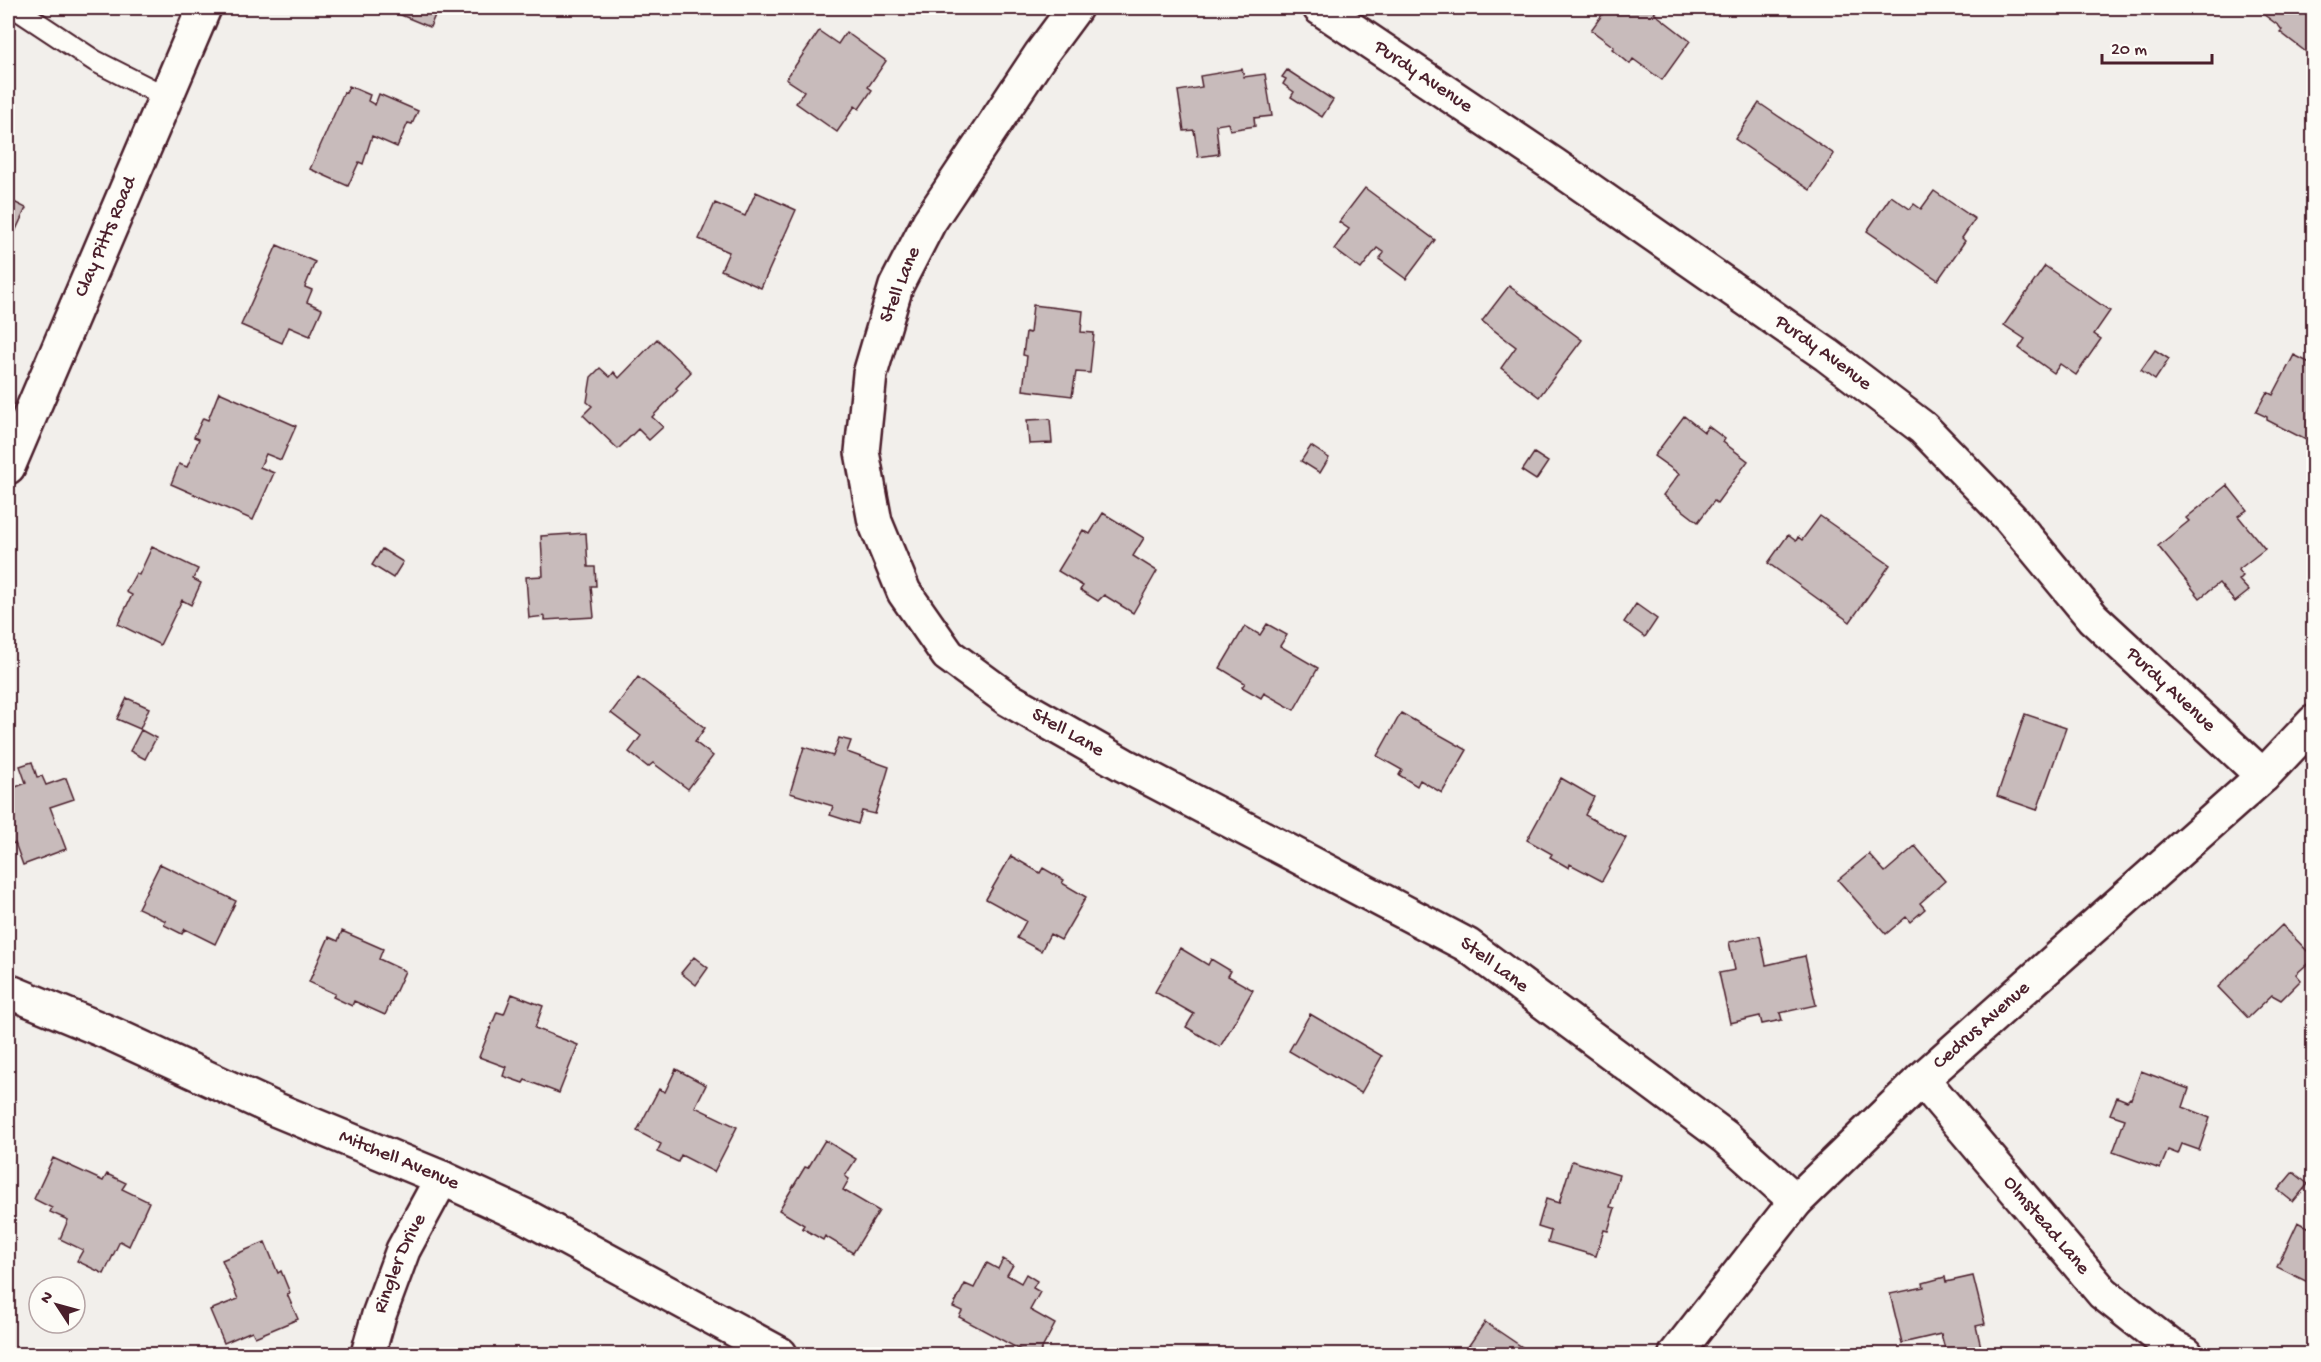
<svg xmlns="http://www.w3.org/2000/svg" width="2321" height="1362" font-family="'Gochi Hand',sans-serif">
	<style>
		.building { fill: #c8bbbb; stroke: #4a1f2b; stroke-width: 1.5 }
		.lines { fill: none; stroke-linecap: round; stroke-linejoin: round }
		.service-casing { stroke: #4a1f2b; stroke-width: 24 }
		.minor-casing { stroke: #4a1f2b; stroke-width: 38 }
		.tertiary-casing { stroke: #4a1f2b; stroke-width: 38 }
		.service { stroke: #fdfcf7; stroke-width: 20 }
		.minor { stroke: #fdfcf7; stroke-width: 33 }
		.tertiary { stroke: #fdfcf7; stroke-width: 33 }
		.labels { text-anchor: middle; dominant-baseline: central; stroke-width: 5; stroke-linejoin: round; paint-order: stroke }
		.street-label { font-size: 20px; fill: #4a1f2b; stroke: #fdfcf7 }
	</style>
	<rect width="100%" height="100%" fill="#f2efeb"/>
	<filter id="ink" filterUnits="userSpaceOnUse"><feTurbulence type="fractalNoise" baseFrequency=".0167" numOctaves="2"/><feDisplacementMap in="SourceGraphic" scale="12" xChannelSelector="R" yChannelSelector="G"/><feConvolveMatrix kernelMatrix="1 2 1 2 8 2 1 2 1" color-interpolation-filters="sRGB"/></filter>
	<g filter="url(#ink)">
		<!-- building -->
		<path class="building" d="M 384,8 L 438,8 L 430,27 Z
			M 1607,8 L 1659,8 L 1654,13 L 1690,41 L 1662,80 L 1633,59 L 1630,64 L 1612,49 L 1614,47 L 1591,30 Z
			M 2255,8 L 2314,8 L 2314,58 L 2280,32 L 2282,30 L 2279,26 Z
			M 819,31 L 838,44 L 846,32 L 886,61 L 868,87 L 872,90 L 859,109 L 855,106 L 837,132 L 796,103 L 804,91 L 786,79 Z
			M 1242,69 L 1244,77 L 1265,74 L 1272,116 L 1254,118 L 1255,126 L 1230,130 L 1228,123 L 1216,125 L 1219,154 L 1198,157 L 1194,130 L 1184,131 L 1178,91 L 1202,87 L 1200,76 Z
			M 1287,70 L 1333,100 L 1322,117 L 1291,97 L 1294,92 L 1283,84 L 1286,79 L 1282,77 Z
			M 349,86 L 370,95 L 368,101 L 375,105 L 379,94 L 418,111 L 412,124 L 408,123 L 397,147 L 372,136 L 363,164 L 359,162 L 348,186 L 310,169 L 344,92 L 346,93 Z
			M 1759,103 L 1834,154 L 1810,190 L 1735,139 Z
			M 1365,188 L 1435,240 L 1406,279 L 1379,259 L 1384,253 L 1377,248 L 1361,269 L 1334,249 L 1349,229 L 1339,222 Z
			M 1934,191 L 1975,219 L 1962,238 L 1965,241 L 1938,280 L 1867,231 L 1891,196 L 1910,209 L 1914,204 L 1921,209 Z
			M 756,192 L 796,210 L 761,288 L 721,270 L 729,252 L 699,239 L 715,203 L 745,216 Z
			M 8,199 L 26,208 L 8,247 Z
			M 277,245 L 315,262 L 305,287 L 312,290 L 307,302 L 322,309 L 310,336 L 289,327 L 282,343 L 241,325 Z
			M 2045,266 L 2110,311 L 2094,334 L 2101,339 L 2076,375 L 2060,364 L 2054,373 L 2019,348 L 2025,339 L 2004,325 Z
			M 1509,286 L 1582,340 L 1539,397 L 1501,368 L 1516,347 L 1482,321 Z
			M 1033,305 L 1083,311 L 1081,332 L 1094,333 L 1090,373 L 1076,372 L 1072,396 L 1023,390 L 1027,356 L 1023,355 L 1026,332 L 1030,333 Z
			M 657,339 L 691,372 L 676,388 L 678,390 L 652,417 L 663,427 L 649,440 L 638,429 L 618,449 L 583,415 L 592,406 L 587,402 L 591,377 L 600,368 L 610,377 L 614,372 L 619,378 Z
			M 2155,350 L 2169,359 L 2155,380 L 2141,370 Z
			M 2294,355 L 2314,365 L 2314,431 L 2308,441 L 2267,420 L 2267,417 L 2256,412 L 2267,392 L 2273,395 Z
			M 219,392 L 296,426 L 281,460 L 266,454 L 260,467 L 274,473 L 253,520 L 171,484 L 179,464 L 187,467 L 199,439 L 194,437 L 203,418 L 208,420 Z
			M 1684,416 L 1704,432 L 1708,426 L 1725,439 L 1723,442 L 1748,461 L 1717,503 L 1714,501 L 1698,522 L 1663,495 L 1679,474 L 1654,456 Z
			M 1050,419 L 1052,443 L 1029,444 L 1027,420 Z
			M 1311,446 L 1329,458 L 1320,473 L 1301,461 Z
			M 1534,453 L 1548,462 L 1536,480 L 1522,471 Z
			M 2227,485 L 2247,510 L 2238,516 L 2265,549 L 2238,570 L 2243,576 L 2239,580 L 2249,591 L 2235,602 L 2219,583 L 2200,598 L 2158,546 L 2189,521 L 2186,518 Z
			M 1103,513 L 1144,538 L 1133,556 L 1157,571 L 1133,613 L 1104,595 L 1098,601 L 1080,590 L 1083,586 L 1058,571 L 1083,530 L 1090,534 Z
			M 1820,516 L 1890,565 L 1850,622 L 1768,563 L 1788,535 L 1796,541 L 1798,537 L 1802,540 Z
			M 586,533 L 588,567 L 595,567 L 596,586 L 591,586 L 594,617 L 545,620 L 545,616 L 529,618 L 526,577 L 543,576 L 541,536 Z
			M 152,547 L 198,569 L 193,579 L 201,583 L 191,605 L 182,600 L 160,645 L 118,624 L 132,595 L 126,592 L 136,573 L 139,575 Z
			M 382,549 L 403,562 L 393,578 L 372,565 Z
			M 1636,604 L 1657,619 L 1645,637 L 1624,622 Z
			M 1267,624 L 1287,635 L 1280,646 L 1318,668 L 1294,710 L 1264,693 L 1261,698 L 1242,687 L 1245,683 L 1220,668 L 1245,626 L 1260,635 Z
			M 638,677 L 705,728 L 695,742 L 713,756 L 688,789 L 653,763 L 648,767 L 629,752 L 641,736 L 611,713 Z
			M 127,698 L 149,708 L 140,729 L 117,719 Z
			M 1401,713 L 1467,750 L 1442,793 L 1420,780 L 1417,786 L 1399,775 L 1402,770 L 1377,756 Z
			M 2025,714 L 2066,728 L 2037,810 L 1997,796 Z
			M 141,730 L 156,738 L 145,759 L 130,751 Z
			M 839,738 L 851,741 L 847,752 L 889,767 L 875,814 L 862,811 L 858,824 L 830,815 L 833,806 L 790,793 L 804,747 L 833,756 Z
			M 32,762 L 37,777 L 42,776 L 46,785 L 66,778 L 74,799 L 50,807 L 66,849 L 23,865 L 15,843 L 10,844 L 8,838 L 8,790 L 26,783 L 20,766 Z
			M 1561,778 L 1594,797 L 1585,815 L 1626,838 L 1602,881 L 1570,864 L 1569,868 L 1550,857 L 1552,854 L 1527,840 Z
			M 1915,846 L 1945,881 L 1920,903 L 1925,909 L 1910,922 L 1906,917 L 1886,934 L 1838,880 L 1869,854 L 1885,872 Z
			M 1011,856 L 1040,873 L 1043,868 L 1064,880 L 1062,883 L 1086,897 L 1061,940 L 1050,934 L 1041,951 L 1017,938 L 1026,921 L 986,899 Z
			M 160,864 L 236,901 L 215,944 L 185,929 L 182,934 L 164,925 L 166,921 L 138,908 Z
			M 2282,925 L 2314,958 L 2296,974 L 2301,980 L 2281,1000 L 2272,995 L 2248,1018 L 2218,987 Z
			M 342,931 L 383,949 L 379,959 L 405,971 L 385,1015 L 354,1001 L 352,1006 L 333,997 L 335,994 L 309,982 L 329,937 L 338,941 Z
			M 1760,936 L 1766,965 L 1805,956 L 1816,1005 L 1780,1013 L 1782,1020 L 1762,1024 L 1760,1016 L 1730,1023 L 1719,973 L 1735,970 L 1729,942 Z
			M 1180,948 L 1208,965 L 1211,959 L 1231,971 L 1228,976 L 1253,990 L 1220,1047 L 1186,1027 L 1194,1014 L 1155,992 Z
			M 694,957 L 708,968 L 696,985 L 681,973 Z
			M 512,994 L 543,1006 L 535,1028 L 578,1045 L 559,1093 L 525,1080 L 523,1083 L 503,1076 L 506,1067 L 479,1057 L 497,1012 L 504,1014 Z
			M 1310,1014 L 1382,1056 L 1361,1093 L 1289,1051 Z
			M 676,1069 L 706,1085 L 695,1107 L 737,1127 L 714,1172 L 681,1155 L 678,1162 L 657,1152 L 661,1144 L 637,1131 L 659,1089 L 665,1092 Z
			M 2141,1071 L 2189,1089 L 2183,1107 L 2210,1118 L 2199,1150 L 2182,1144 L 2178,1154 L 2168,1150 L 2160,1169 L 2113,1152 L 2125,1119 L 2110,1114 L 2117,1097 L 2127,1101 L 2130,1098 L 2131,1099 Z
			M 825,1140 L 856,1159 L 845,1176 L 849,1179 L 843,1190 L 879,1211 L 853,1253 L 825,1236 L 823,1240 L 802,1228 L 804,1225 L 779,1210 L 805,1167 L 808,1168 Z
			M 53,1158 L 103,1181 L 107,1174 L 126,1183 L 122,1189 L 149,1202 L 129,1246 L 120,1241 L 104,1274 L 77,1261 L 83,1250 L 60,1239 L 68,1220 L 50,1212 L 52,1208 L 34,1199 Z
			M 1572,1161 L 1619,1175 L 1610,1207 L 1615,1208 L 1608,1231 L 1604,1230 L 1596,1256 L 1548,1242 L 1551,1231 L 1538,1227 L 1546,1199 L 1559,1203 Z
			M 2293,1172 L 2308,1184 L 2293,1202 L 2278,1190 Z
			M 2298,1222 L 2314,1230 L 2314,1285 L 2277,1267 Z
			M 265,1242 L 278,1273 L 281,1271 L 290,1293 L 287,1294 L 298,1319 L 255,1337 L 252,1331 L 224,1343 L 210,1310 L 238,1299 L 222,1260 Z
			M 1003,1259 L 1013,1265 L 1007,1275 L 1021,1283 L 1026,1274 L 1037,1281 L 1033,1288 L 1040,1292 L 1030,1310 L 1055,1324 L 1039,1354 L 1028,1354 L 959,1317 L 962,1311 L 953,1307 L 965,1284 L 974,1288 L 987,1263 L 998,1269 Z
			M 1973,1276 L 1985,1324 L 1976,1326 L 1981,1347 L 1975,1354 L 1953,1354 L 1945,1349 L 1941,1334 L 1902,1343 L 1890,1294 L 1924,1287 L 1923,1283 L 1945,1277 L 1946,1282 Z
			M 1485,1322 L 1525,1349 L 1522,1354 L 1463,1354 Z"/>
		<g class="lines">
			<!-- service casing -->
			<g class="service-casing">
				<path id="service" d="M 15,8 L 95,61 L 166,97"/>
			</g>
			<!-- minor casing -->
			<g class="minor-casing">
				<g id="minor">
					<path id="s1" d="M 1075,8 L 1041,54 L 929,222 L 896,286 L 870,374 L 862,452 L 875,522 L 904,592 L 948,655 L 1008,699 L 1124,765 L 1467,945 L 1725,1137 L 1796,1201"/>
					<path id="s2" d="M 1320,8 L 1554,165 L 1827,355 L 1923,428 L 2010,518 L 2093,618 L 2263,776"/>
					<path id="s3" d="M 8,991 L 112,1034 L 277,1110 L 442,1178 L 525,1216 L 780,1354"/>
					<path id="s4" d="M 1922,1079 L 2103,1293 L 2169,1345 L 2186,1354"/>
					<path id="s5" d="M 368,1354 L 379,1315 L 403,1250 L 442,1178"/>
					<path id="s6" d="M 1676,1354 L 1796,1201 L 1922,1079 L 2263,776 L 2314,722"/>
				</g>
			</g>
			<!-- tertiary casing -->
			<g class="tertiary-casing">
				<g id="tertiary">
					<path id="s7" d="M 8,467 L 204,8"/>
				</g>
			</g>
			<!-- service -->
			<use href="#service" class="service"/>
			<!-- minor -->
			<use href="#minor" class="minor"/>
			<!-- tertiary -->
			<use href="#tertiary" class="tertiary"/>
		</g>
	</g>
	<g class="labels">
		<!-- street labels -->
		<g class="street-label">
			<text stroke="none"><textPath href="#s2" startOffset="124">Purdy Avenue</textPath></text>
			<text stroke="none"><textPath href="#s7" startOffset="250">Clay Pitts Road</textPath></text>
			<text transform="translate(901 285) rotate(-68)">Stell Lane</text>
			<text stroke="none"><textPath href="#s2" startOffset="610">Purdy Avenue</textPath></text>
			<text stroke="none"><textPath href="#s2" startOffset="1096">Purdy Avenue</textPath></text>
			<text stroke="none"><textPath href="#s1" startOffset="868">Stell Lane</textPath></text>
			<text stroke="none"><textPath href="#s1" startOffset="1354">Stell Lane</textPath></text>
			<text stroke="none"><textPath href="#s6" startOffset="450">Cedrus Avenue</textPath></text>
			<text stroke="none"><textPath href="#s3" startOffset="426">Mitchell Avenue</textPath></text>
			<text stroke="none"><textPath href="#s4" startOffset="192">Olmstead Lane</textPath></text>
			<text stroke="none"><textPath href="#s5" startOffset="96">Ringler Drive</textPath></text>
		</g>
	</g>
	<!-- margin -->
	<rect width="2321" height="1362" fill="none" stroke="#fdfcf7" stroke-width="30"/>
	<rect x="15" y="15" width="2291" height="1332" fill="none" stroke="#4a1f2b" stroke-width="2" filter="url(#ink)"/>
	<!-- north arrow -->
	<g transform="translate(57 1305) rotate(306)"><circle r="28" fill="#fdfcf7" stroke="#b5a4a5" stroke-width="1.5"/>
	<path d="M0-4.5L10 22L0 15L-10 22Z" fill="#4a1f2b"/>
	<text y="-9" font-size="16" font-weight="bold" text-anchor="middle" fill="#4a1f2b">N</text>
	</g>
	<!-- scale -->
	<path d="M2102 54v9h110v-9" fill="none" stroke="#4a1f2b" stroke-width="3"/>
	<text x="2111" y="54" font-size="18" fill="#4a1f2b" stroke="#fdfcf7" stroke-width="4.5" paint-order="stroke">20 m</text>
</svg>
